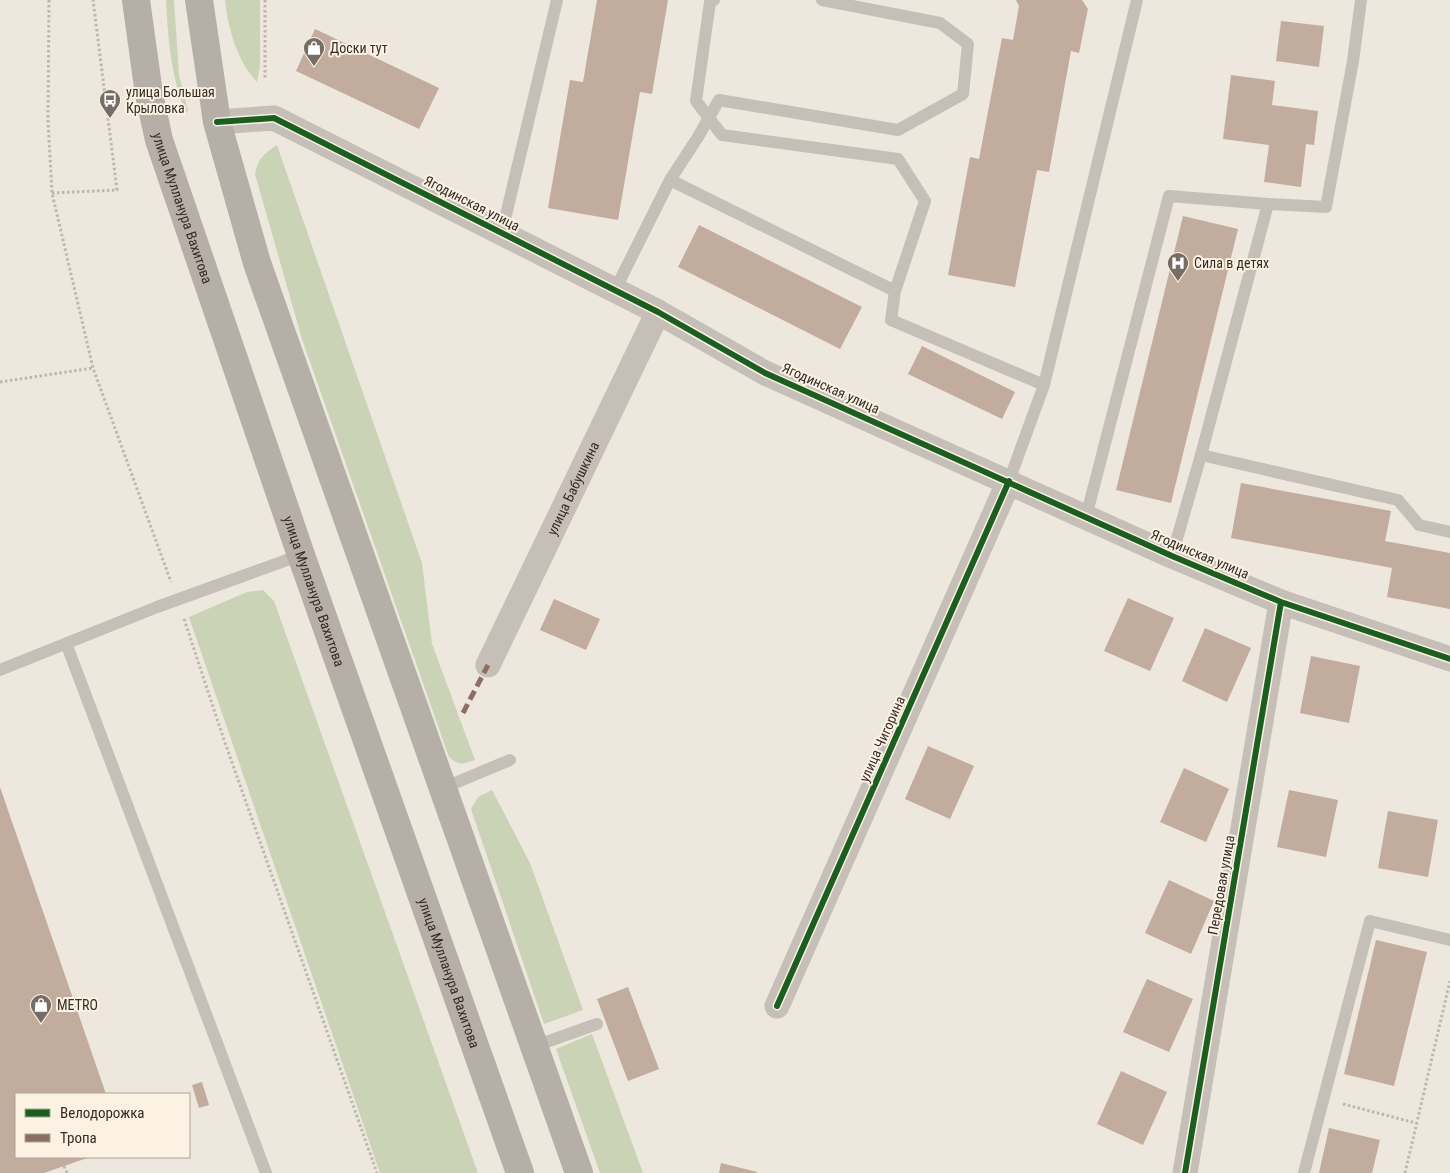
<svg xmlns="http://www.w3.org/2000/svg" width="1450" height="1173" font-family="'Roboto Condensed',sans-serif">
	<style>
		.green { fill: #cbd3b6 }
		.building { fill: #c2ac9d }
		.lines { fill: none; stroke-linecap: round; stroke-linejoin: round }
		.path { stroke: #beb7af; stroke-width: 3; stroke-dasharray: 2.5 2.5; stroke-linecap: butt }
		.service { stroke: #c5bfb7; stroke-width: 12 }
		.minor { stroke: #c5bfb7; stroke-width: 25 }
		.secondary { stroke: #b6afa7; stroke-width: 28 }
		.quiet { stroke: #8d6e63; stroke-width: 5; stroke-dasharray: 10 5; stroke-linecap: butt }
		.cycleway-casing { stroke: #fbf2e4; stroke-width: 9 }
		.cycleway { stroke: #1b5e20; stroke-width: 6 }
		.labels { text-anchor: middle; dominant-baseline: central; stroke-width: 4; stroke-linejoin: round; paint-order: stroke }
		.poi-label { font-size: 14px; fill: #362c25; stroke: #fbf2e4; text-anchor: start }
		.street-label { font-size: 14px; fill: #362c25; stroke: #fbf2e4 }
	</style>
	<rect width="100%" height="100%" fill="#ede7dd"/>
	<!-- green -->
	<path class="green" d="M 166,0 L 174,0 L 179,75 L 188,111 L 186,113 C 171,78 168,37 166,0 Z
		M 225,0 L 260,0 L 260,66 L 257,82 C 237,61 228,28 225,0 Z
		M 277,145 L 422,563 L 432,644 L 475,760 C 464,764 458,766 449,757 L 302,339 L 255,174 C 258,159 264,153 277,145 Z
		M 263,590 L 274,601 L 478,1173 L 380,1173 L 189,617 L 247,592 Z
		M 492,790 L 530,863 L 583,1010 L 544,1024 L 471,809 L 478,797 Z
		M 592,1034 L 643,1173 L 600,1173 L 556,1049 Z"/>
	<!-- building -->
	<path class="building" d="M 597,0 L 668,0 L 652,94 L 640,92 L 618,220 L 548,208 L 570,80 L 583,82 Z
		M 1016,0 L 1082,0 L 1088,9 L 1079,53 L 1071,51 L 1049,172 L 1037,170 L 1015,287 L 948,275 L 970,157 L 979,159 L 1002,38 L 1013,40 L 1019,6 Z
		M 1281,21 L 1324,26 L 1319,67 L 1276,61 Z
		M 315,29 L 439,88 L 419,129 L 296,71 Z
		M 1231,75 L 1275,81 L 1272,105 L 1318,111 L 1314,145 L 1306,144 L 1301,187 L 1264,182 L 1269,145 L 1223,139 Z
		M 1183,216 L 1238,229 L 1171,503 L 1116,490 Z
		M 699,225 L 862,307 L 840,349 L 678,267 Z
		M 922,346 L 1015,392 L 1002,419 L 908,374 Z
		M 1241,483 L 1391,511 L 1385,541 L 1450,553 L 1450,609 L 1387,597 L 1392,568 L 1231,538 Z
		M 1128,598 L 1174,618 L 1150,671 L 1104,651 Z
		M 554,599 L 600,619 L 586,650 L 540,630 Z
		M 1205,628 L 1251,648 L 1227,702 L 1182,681 Z
		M 1311,656 L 1360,666 L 1349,723 L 1300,713 Z
		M 928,746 L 974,766 L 950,819 L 905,799 Z
		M 1184,768 L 1229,789 L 1206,842 L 1160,822 Z
		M 0,787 L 106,1094 L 16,1094 L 16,1157 L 90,1157 L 44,1173 L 0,1173 Z
		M 1289,790 L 1338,800 L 1326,857 L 1277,847 Z
		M 1388,811 L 1438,820 L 1428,877 L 1378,868 Z
		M 1169,880 L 1214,901 L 1191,954 L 1145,933 Z
		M 1376,940 L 1427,952 L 1394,1086 L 1344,1074 Z
		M 1147,979 L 1193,999 L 1169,1052 L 1123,1032 Z
		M 628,987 L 659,1069 L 628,1081 L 597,999 Z
		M 1121,1071 L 1167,1092 L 1143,1145 L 1097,1124 Z
		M 202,1082 L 209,1105 L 199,1108 L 192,1085 Z
		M 1329,1128 L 1380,1140 L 1372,1173 L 1319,1173 Z
		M 721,1163 L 757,1172 L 757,1173 L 719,1173 Z"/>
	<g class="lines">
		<!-- path -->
		<path class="path" d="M 49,0 L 48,120 L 52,193 L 93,368 L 171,582
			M 265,0 L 265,79
			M 52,193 L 117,190 L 93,0
			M 0,382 L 93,368
			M 184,619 L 223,737 L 377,1173
			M 1343,1104 L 1416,1123
			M 64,1166 L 67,1173
			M 1405,1173 L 1450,981"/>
		<!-- service -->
		<path class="service" d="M 714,0 L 710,2 L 696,101 L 722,135 L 898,159 L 925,201 L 895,291 L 891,320 L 1044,385
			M 670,180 L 895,291
			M 502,232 L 557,0
			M 615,290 L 670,180 L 698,137 L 719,100 L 898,130 L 963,94 L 968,44 L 940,23 L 822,0
			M 1201,455 L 1398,500 L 1419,525 L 1450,532
			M 1009,481 L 1044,385 L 1137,0
			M 1086,517 L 1169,196 L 1268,204
			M 1172,556 L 1201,455 L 1268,204 L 1326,207 L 1353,61 L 1361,0
			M 66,643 L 266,1173
			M 0,670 L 157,607 L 301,555
			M 443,788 L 510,760
			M 535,1046 L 597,1024
			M 1304,1173 L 1370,921 L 1450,940"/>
		<!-- minor -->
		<g class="minor">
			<path d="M 217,122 L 274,118 L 658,312 L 765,373 L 1172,556 L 1281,602 L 1450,659"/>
			<path id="s1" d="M 488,665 L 658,312"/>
			<path d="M 777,1006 L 1009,481"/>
			<path d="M 1185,1173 L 1281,602"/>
		</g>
		<!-- secondary -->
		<g class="secondary">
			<path id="s2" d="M 136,0 L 149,94 L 159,140 L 301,555 L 520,1173"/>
			<path d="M 199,0 L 217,122 L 257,263 L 579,1173"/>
		</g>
		<!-- quiet -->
		<path class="quiet" d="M 463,713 L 488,665"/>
		<!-- cycleway casing -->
		<g class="cycleway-casing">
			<path id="cycleway" d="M 217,122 L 274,118 L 658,312 L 765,373 L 1172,556 L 1281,602 L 1450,659
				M 777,1006 L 1009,481
				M 1185,1173 L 1281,602"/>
		</g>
		<!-- cycleway -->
		<use href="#cycleway" class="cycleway"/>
	</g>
	<!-- icons -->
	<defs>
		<g id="shop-pin" transform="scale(1.125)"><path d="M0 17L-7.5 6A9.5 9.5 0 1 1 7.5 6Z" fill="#766d65" stroke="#fbf2e4"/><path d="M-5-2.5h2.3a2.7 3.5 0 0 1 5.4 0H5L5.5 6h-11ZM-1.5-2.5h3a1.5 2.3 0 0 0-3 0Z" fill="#fff"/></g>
		<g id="bus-pin" transform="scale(1.125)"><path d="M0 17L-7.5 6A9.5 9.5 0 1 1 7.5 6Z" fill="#766d65" stroke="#fbf2e4"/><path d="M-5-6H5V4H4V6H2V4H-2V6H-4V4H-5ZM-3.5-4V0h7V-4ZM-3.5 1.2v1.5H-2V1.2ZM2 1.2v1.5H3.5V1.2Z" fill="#fff"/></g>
		<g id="hospital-pin" transform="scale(1.125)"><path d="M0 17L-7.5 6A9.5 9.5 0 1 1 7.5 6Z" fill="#766d65" stroke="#fbf2e4"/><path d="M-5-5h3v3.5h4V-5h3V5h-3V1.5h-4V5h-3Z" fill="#fff"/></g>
	</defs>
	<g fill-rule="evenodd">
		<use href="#shop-pin" x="314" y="48"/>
		<use href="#bus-pin" x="110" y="100"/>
		<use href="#hospital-pin" x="1178" y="263"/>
		<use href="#shop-pin" x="41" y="1005"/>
	</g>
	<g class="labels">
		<!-- poi labels -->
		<g class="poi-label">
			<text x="330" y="48">Доски тут</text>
			<text x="126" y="92">улица Большая<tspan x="126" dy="16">Крыловка</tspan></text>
			<text x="1194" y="263">Сила в детях</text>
			<text x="57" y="1005">METRO</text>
		</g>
		<!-- street labels -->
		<g class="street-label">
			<text transform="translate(472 203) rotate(27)">Ягодинская улица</text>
			<text stroke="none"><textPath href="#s2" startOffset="214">улица Мулланура Вахитова</textPath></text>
			<text transform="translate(831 388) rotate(24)">Ягодинская улица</text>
			<text stroke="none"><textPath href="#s1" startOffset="196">улица Бабушкина</textPath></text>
			<text transform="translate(1200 554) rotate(23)">Ягодинская улица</text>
			<text stroke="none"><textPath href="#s2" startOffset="619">улица Мулланура Вахитова</textPath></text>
			<text transform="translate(882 739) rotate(-66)">улица Чигорина</text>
			<text transform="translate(1221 885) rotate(-80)">Передовая улица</text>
			<text stroke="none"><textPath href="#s2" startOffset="1024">улица Мулланура Вахитова</textPath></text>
		</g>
	</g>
	<!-- legend -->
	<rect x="15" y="1093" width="175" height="65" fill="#fbf2e4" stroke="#aca398"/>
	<rect x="25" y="1109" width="25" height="8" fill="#1b5e20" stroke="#aca398"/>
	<text x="60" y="1118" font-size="15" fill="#362c25">Велодорожка</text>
	<rect x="25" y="1134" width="25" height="8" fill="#8d6e63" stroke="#aca398"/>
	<text x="60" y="1143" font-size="15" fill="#362c25">Тропа</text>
</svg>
